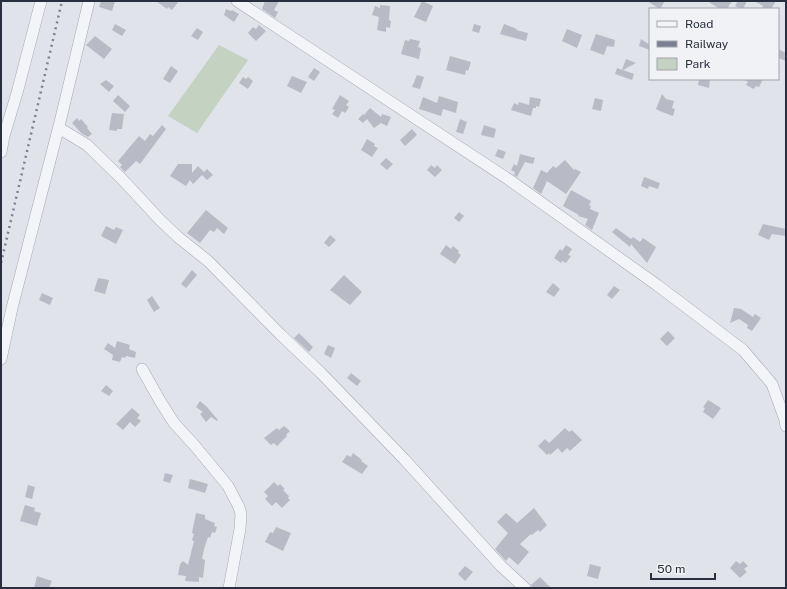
<svg xmlns="http://www.w3.org/2000/svg" width="787" height="589" font-family="'Public Sans',sans-serif">
	<style>
		.green { fill: #c4d2c2 }
		.building { fill: #b8bbc5 }
		.lines { fill: none; stroke-linecap: round; stroke-linejoin: round }
		.minor-casing { stroke: #a6a9b3; stroke-width: 12 }
		.minor { stroke: #f3f4f7; stroke-width: 11 }
		.rail { stroke: #7a8092; stroke-width: 2.5; stroke-dasharray: 2 4; stroke-linecap: butt }
	</style>
	<rect width="100%" height="100%" fill="#e0e3e9"/>
	<!-- green -->
	<path class="green" d="M 219,45 L 248,60 L 197,133 L 168,116 Z"/>
	<!-- building -->
	<path class="building" d="M 101,1 L 115,1 L 112,11 L 99,7 Z
		M 156,1 L 179,1 L 172,10 L 168,7 L 167,9 Z
		M 265,1 L 279,1 L 274,10 L 278,12 L 275,18 L 262,9 Z
		M 422,1 L 433,6 L 426,22 L 414,17 Z
		M 647,1 L 665,1 L 660,9 Z
		M 707,1 L 732,1 L 727,9 L 720,9 Z
		M 738,1 L 747,1 L 743,9 L 735,6 Z
		M 754,1 L 776,1 L 771,9 L 762,9 L 763,6 Z
		M 380,5 L 390,6 L 389,20 L 391,21 L 390,28 L 386,27 L 386,32 L 377,30 L 379,17 L 372,15 L 375,6 L 380,8 Z
		M 226,9 L 231,11 L 232,10 L 239,14 L 234,22 L 224,15 Z
		M 115,24 L 126,30 L 122,36 L 112,30 Z
		M 474,24 L 481,26 L 479,33 L 472,31 Z
		M 504,24 L 517,29 L 516,30 L 528,33 L 526,41 L 500,34 Z
		M 259,25 L 266,31 L 256,41 L 248,33 L 253,27 L 256,29 Z
		M 197,28 L 203,32 L 198,40 L 191,36 Z
		M 567,29 L 582,35 L 577,48 L 562,41 Z
		M 596,34 L 615,40 L 614,47 L 607,46 L 604,55 L 590,50 Z
		M 95,36 L 112,49 L 104,59 L 86,45 Z
		M 410,39 L 420,41 L 418,47 L 421,48 L 419,59 L 401,54 L 405,40 L 409,41 Z
		M 641,39 L 650,45 L 650,50 L 639,46 Z
		M 778,49 L 786,53 L 786,61 L 778,58 Z
		M 450,56 L 471,62 L 468,71 L 466,70 L 465,75 L 446,70 Z
		M 626,59 L 636,63 L 623,70 L 634,74 L 632,80 L 615,74 L 617,68 L 622,70 Z
		M 171,66 L 178,71 L 170,83 L 163,79 Z
		M 314,68 L 320,72 L 314,81 L 308,77 Z
		M 417,75 L 424,77 L 420,89 L 412,87 Z
		M 292,76 L 307,82 L 301,93 L 287,86 Z
		M 243,77 L 246,79 L 248,77 L 253,81 L 248,89 L 239,83 Z
		M 699,79 L 710,79 L 709,88 L 698,85 Z
		M 743,79 L 763,79 L 759,87 L 756,86 L 754,89 L 746,85 L 748,82 Z
		M 106,80 L 114,86 L 109,92 L 100,84 Z
		M 662,94 L 666,99 L 674,101 L 672,108 L 675,109 L 673,116 L 662,112 L 656,109 Z
		M 118,95 L 130,106 L 125,112 L 113,101 Z
		M 340,95 L 349,101 L 346,105 L 349,107 L 345,113 L 342,111 L 338,118 L 332,114 L 335,110 L 332,109 Z
		M 439,96 L 458,102 L 456,113 L 443,109 L 441,116 L 419,109 L 423,97 L 437,103 Z
		M 530,97 L 541,99 L 539,107 L 536,106 L 536,108 L 533,108 L 531,116 L 511,110 L 514,103 L 518,105 L 519,102 L 529,105 Z
		M 595,98 L 603,100 L 601,111 L 592,109 Z
		M 370,108 L 381,117 L 382,114 L 391,117 L 387,126 L 381,123 L 374,128 L 367,119 L 363,123 L 358,119 L 363,114 L 364,115 Z
		M 112,113 L 124,114 L 122,129 L 117,129 L 117,131 L 109,130 Z
		M 77,118 L 79,121 L 81,119 L 88,127 L 87,128 L 92,134 L 88,137 L 81,133 L 72,123 Z
		M 460,119 L 467,122 L 463,134 L 456,132 Z
		M 162,125 L 166,129 L 140,164 L 136,161 L 125,172 L 120,167 L 122,165 L 118,161 L 139,136 L 145,141 L 150,134 L 153,136 Z
		M 484,125 L 496,129 L 494,138 L 481,135 Z
		M 412,129 L 417,135 L 405,146 L 400,140 Z
		M 367,139 L 375,144 L 374,146 L 378,148 L 372,157 L 361,150 Z
		M 498,149 L 506,152 L 503,159 L 495,156 Z
		M 520,154 L 535,158 L 533,164 L 525,162 L 517,177 L 514,175 L 515,172 L 511,170 L 514,164 L 517,166 Z
		M 386,158 L 393,164 L 387,170 L 380,164 Z
		M 565,160 L 574,170 L 575,169 L 581,172 L 566,194 L 547,181 L 541,194 L 533,188 L 541,170 L 547,173 L 553,166 L 556,168 Z
		M 178,164 L 192,164 L 192,173 L 198,166 L 204,172 L 207,169 L 213,175 L 207,180 L 202,175 L 193,184 L 190,180 L 186,186 L 170,176 Z
		M 431,165 L 435,168 L 437,165 L 442,170 L 435,177 L 427,170 Z
		M 644,177 L 660,183 L 658,189 L 649,186 L 648,189 L 641,186 Z
		M 571,190 L 591,201 L 589,205 L 591,206 L 590,209 L 599,213 L 592,230 L 585,225 L 588,219 L 578,216 L 579,215 L 563,206 Z
		M 206,210 L 228,228 L 224,234 L 217,228 L 214,232 L 210,230 L 200,243 L 187,233 Z
		M 459,212 L 464,216 L 459,222 L 454,218 Z
		M 763,224 L 786,229 L 786,236 L 772,234 L 769,240 L 758,235 Z
		M 106,226 L 114,230 L 116,227 L 123,230 L 116,244 L 101,236 Z
		M 616,228 L 631,239 L 633,237 L 640,242 L 643,238 L 656,247 L 647,263 L 631,244 L 630,247 L 612,232 Z
		M 330,235 L 336,240 L 329,247 L 324,243 Z
		M 446,245 L 451,249 L 453,246 L 459,251 L 458,253 L 461,255 L 455,264 L 440,254 Z
		M 566,245 L 572,249 L 568,255 L 571,256 L 566,263 L 562,261 L 561,263 L 554,258 L 560,249 L 562,251 Z
		M 192,270 L 197,275 L 186,288 L 181,284 Z
		M 344,275 L 362,292 L 350,305 L 330,290 Z
		M 98,278 L 109,280 L 105,294 L 94,291 Z
		M 553,283 L 560,289 L 554,297 L 546,292 Z
		M 614,286 L 620,290 L 612,299 L 607,295 Z
		M 42,293 L 53,298 L 50,305 L 39,300 Z
		M 152,296 L 160,308 L 154,312 L 147,300 Z
		M 734,308 L 741,309 L 753,317 L 755,314 L 761,318 L 752,331 L 747,328 L 748,325 L 739,319 L 730,323 Z
		M 668,331 L 675,338 L 667,346 L 660,339 Z
		M 299,333 L 313,347 L 309,352 L 294,338 Z
		M 117,341 L 130,345 L 129,349 L 136,352 L 135,358 L 126,356 L 125,358 L 122,357 L 120,362 L 112,360 L 113,355 L 104,349 L 108,343 L 115,348 Z
		M 328,345 L 335,348 L 331,358 L 324,354 Z
		M 351,373 L 361,381 L 357,386 L 347,378 Z
		M 106,385 L 113,391 L 109,396 L 101,391 Z
		M 708,400 L 721,408 L 713,419 L 703,412 L 705,408 L 703,407 Z
		M 200,401 L 207,407 L 218,420 L 217,421 L 211,417 L 206,422 L 200,414 L 203,412 L 196,407 Z
		M 132,408 L 140,415 L 137,418 L 141,421 L 135,427 L 130,422 L 123,430 L 116,424 Z
		M 284,426 L 290,431 L 286,435 L 287,436 L 277,446 L 274,443 L 271,445 L 264,438 L 277,428 L 279,430 Z
		M 565,428 L 569,432 L 572,430 L 582,440 L 570,451 L 567,448 L 562,453 L 558,448 L 550,455 L 549,453 L 547,455 L 538,446 L 545,439 L 549,443 Z
		M 353,453 L 362,460 L 361,461 L 368,466 L 362,474 L 342,462 L 347,455 L 351,457 Z
		M 165,473 L 173,475 L 170,483 L 163,481 Z
		M 190,479 L 208,484 L 205,493 L 188,488 Z
		M 274,482 L 278,486 L 280,484 L 285,489 L 283,490 L 289,496 L 288,498 L 290,500 L 282,508 L 276,502 L 272,506 L 265,499 L 268,496 L 264,492 Z
		M 28,485 L 35,487 L 32,499 L 25,497 Z
		M 25,505 L 35,508 L 34,511 L 41,513 L 37,526 L 20,521 Z
		M 534,508 L 547,525 L 540,532 L 538,530 L 532,535 L 531,534 L 520,544 L 529,552 L 518,565 L 509,557 L 506,561 L 495,549 L 508,533 L 497,522 L 506,513 L 517,523 Z
		M 196,513 L 205,515 L 205,519 L 215,523 L 214,526 L 217,527 L 215,533 L 212,532 L 210,538 L 208,537 L 204,549 L 202,559 L 205,560 L 203,578 L 199,577 L 199,582 L 185,581 L 186,576 L 178,575 L 180,564 L 183,561 L 188,565 L 194,541 L 192,540 L 194,534 L 192,533 Z
		M 276,527 L 291,533 L 283,551 L 265,542 L 270,532 L 273,533 Z
		M 736,561 L 740,564 L 743,561 L 748,566 L 744,569 L 747,572 L 740,578 L 730,568 Z
		M 590,564 L 601,567 L 598,579 L 587,576 Z
		M 465,566 L 473,572 L 465,581 L 458,574 Z
		M 37,576 L 52,581 L 49,588 L 34,588 Z
		M 540,577 L 551,588 L 532,588 L 531,585 Z"/>
	<g class="lines">
		<!-- minor casing -->
		<g class="minor-casing">
			<path id="minor" d="M 237,1 L 508,179 L 657,285 L 743,350 L 772,384 L 785,420 L 786,426
				M 59,128 L 87,145 L 122,179 L 160,220 L 178,237 L 208,261 L 280,334 L 321,373 L 404,459 L 501,566 L 525,588
				M 1,152 L 4,136 L 17,93 L 41,1
				M 1,359 L 12,308 L 61,118 L 89,1
				M 142,369 L 160,401 L 174,423 L 195,446 L 228,486 L 239,507 L 241,514 L 240,529 L 229,588"/>
		</g>
		<!-- minor -->
		<use href="#minor" class="minor"/>
		<!-- rail -->
		<path class="rail" d="M 1,263 L 62,1"/>
	</g>
	<!-- border -->
	<rect width="787" height="589" fill="none" stroke="#2a2f3f" stroke-width="4"/>
	<!-- legend -->
	<rect x="649" y="8" width="130" height="72" fill="#f0f2f6" stroke="#a1a4ad"/>
	<rect x="657" y="21" width="20" height="6" fill="#f3f4f7" stroke="#a1a4ad"/>
	<text x="685" y="28" font-size="12" fill="#2a2f3f">Road</text>
	<rect x="657" y="41" width="20" height="6" fill="#7a8092" stroke="#a1a4ad"/>
	<text x="685" y="48" font-size="12" fill="#2a2f3f">Railway</text>
	<rect x="657" y="58" width="20" height="12" fill="#c4d2c2" stroke="#a1a4ad"/>
	<text x="685" y="68" font-size="12" fill="#2a2f3f">Park</text>
	<!-- scale -->
	<path d="M651 573v6h64v-6" fill="none" stroke="#2a2f3f" stroke-width="2"/>
	<text x="657" y="573" font-size="12" fill="#2a2f3f" stroke="#f0f2f6" stroke-width="3" paint-order="stroke">50 m</text>
</svg>
